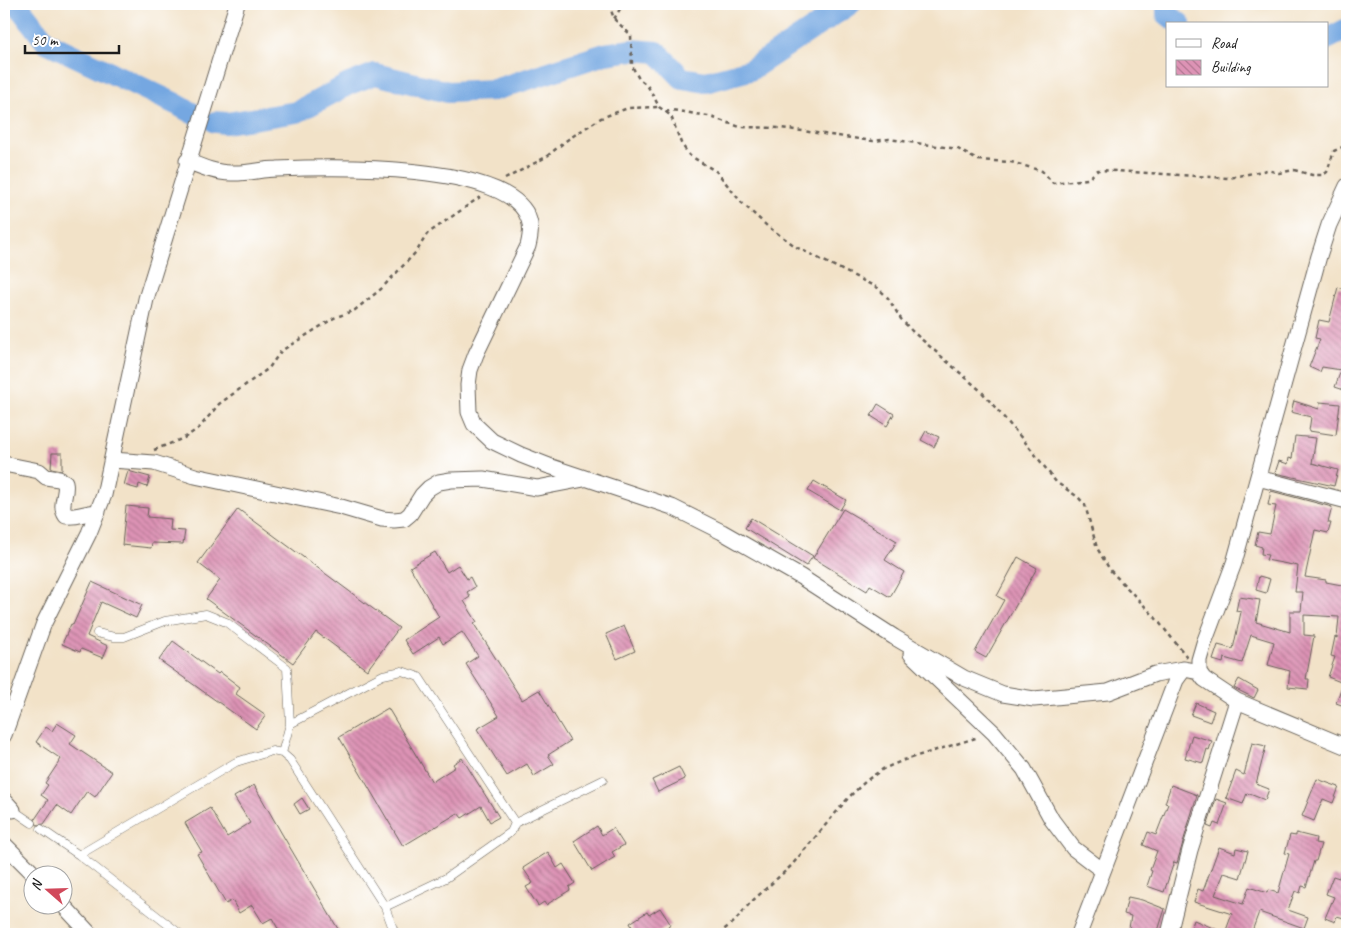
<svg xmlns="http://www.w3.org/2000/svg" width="1351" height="938" font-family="Caveat,sans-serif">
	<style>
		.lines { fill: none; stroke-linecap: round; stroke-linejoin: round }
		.river { stroke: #75a7e1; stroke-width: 22 }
		.building { fill: url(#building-back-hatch) }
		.service-casing { stroke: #676158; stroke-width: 9 }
		.minor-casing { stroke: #676158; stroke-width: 17 }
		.path { stroke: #676158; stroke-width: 2.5; stroke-dasharray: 4 4; stroke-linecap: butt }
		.service { stroke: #fff; stroke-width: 8 }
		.minor { stroke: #fff; stroke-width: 15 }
	</style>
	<defs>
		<pattern id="building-back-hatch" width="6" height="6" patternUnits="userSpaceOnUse" patternTransform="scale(1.25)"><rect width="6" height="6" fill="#dd93b5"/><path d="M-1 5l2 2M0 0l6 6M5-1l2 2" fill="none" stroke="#b27792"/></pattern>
	</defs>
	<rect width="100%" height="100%" fill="#fff"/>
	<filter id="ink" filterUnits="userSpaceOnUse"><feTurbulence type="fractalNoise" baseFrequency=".02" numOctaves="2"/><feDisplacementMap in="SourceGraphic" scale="10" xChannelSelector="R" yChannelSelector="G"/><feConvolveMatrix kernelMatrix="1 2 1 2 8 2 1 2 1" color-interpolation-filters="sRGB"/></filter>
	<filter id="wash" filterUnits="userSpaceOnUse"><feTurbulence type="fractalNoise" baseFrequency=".0096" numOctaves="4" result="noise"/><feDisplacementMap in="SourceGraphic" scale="20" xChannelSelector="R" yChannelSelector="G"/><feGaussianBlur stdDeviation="1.12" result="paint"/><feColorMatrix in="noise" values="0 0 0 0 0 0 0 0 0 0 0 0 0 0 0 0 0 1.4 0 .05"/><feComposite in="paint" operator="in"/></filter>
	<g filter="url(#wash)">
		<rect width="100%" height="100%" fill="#f2e2c8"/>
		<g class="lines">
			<!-- river -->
			<path class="river" d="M 17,4 L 46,42 L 176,104 L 192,113
				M 1167,4 L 1167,14 L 1180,24
				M 1327,39 L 1347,29
				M 215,122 L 226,123 L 297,112 L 349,84 L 375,74 L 448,92 L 494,90 L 605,54 L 632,50 L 657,52 L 682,78 L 706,82 L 750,70 L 850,4"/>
		</g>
		<g id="blocks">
			<!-- building -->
			<path class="building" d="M 1338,287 L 1347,290 L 1347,391 L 1335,387 L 1341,370 L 1322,367 L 1320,372 L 1309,367 L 1320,339 L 1315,338 L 1319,320 L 1329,322 Z
				M 1294,401 L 1319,409 L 1320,402 L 1340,404 L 1336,435 L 1309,431 L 1311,417 L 1291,412 Z
				M 878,404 L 894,414 L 887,426 L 871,416 Z
				M 926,431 L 939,437 L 934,447 L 921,440 Z
				M 1295,436 L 1316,438 L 1312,463 L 1338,470 L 1334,486 L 1275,473 L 1279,461 L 1288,464 L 1289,458 L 1292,459 Z
				M 52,453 L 62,453 L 62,470 L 51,468 Z
				M 128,471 L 150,477 L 147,487 L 139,484 L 138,489 L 124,485 Z
				M 814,481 L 846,500 L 840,510 L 808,491 Z
				M 1271,491 L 1332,507 L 1328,523 L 1331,523 L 1328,533 L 1315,530 L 1305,577 L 1326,580 L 1326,582 L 1347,586 L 1347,647 L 1344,665 L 1347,666 L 1347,707 L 1336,703 L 1343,683 L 1328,677 L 1335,657 L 1331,656 L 1335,637 L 1337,638 L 1339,617 L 1304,615 L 1304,635 L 1314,636 L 1306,679 L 1309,679 L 1308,689 L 1288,687 L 1290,671 L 1268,665 L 1274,642 L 1251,635 L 1242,663 L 1224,658 L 1223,663 L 1213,660 L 1218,645 L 1233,649 L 1241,612 L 1236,611 L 1239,597 L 1260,600 L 1256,622 L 1290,632 L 1290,611 L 1301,611 L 1303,592 L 1295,592 L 1298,566 L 1266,560 L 1268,555 L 1261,554 L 1262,547 L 1255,545 L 1258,532 L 1270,534 L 1276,506 L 1268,505 Z
				M 126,506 L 148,508 L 147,517 L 171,519 L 170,530 L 185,531 L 183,544 L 152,543 L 151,548 L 122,545 Z
				M 238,509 L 399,628 L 367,670 L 316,632 L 293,663 L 206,599 L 220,580 L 198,563 Z
				M 843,509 L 897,541 L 885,560 L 904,572 L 890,597 L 870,585 L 867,591 L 813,558 Z
				M 751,518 L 813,556 L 806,566 L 745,528 Z
				M 435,552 L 447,572 L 458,565 L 467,579 L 470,577 L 475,587 L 467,592 L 470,597 L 464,601 L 477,622 L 474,624 L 522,700 L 539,690 L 570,741 L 548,755 L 554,764 L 534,776 L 527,764 L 507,776 L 477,729 L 499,716 L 466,664 L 478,656 L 462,632 L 443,644 L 439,637 L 413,654 L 404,640 L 439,617 L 410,567 Z
				M 1018,557 L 1037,568 L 986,658 L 975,652 L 1004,600 L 997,596 Z
				M 1259,576 L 1270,579 L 1266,593 L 1256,590 Z
				M 92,582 L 142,605 L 136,618 L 101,602 L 87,636 L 108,646 L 103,658 L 81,649 L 80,652 L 62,644 L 71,624 L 73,625 Z
				M 624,626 L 635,651 L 617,659 L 606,634 Z
				M 173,641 L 218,674 L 220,672 L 240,687 L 236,694 L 266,715 L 256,729 L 159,660 Z
				M 1239,679 L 1258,690 L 1254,698 L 1234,688 Z
				M 1196,703 L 1214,711 L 1210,722 L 1191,715 Z
				M 388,708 L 432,782 L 455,767 L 453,764 L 462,758 L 499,817 L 490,822 L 481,806 L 462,818 L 458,813 L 403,846 L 339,737 Z
				M 57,723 L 76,735 L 70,744 L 112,772 L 95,797 L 87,791 L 71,815 L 57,805 L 44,824 L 37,825 L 35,819 L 48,800 L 41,795 L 48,785 L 45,783 L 61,759 L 36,742 L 46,727 L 52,731 Z
				M 1192,735 L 1212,741 L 1209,750 L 1207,749 L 1203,763 L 1185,758 Z
				M 1252,743 L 1266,746 L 1256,784 L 1269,789 L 1265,800 L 1247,793 L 1243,804 L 1226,798 L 1236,771 L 1244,775 Z
				M 679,767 L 685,779 L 658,792 L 652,780 Z
				M 1317,779 L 1339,787 L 1333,803 L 1323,799 L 1314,821 L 1302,816 Z
				M 254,785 L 282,834 L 341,934 L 281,934 L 272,918 L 263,923 L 252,905 L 239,913 L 232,900 L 226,904 L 197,854 L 202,852 L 185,823 L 210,808 L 227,837 L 250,823 L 234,797 Z
				M 1171,785 L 1197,795 L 1177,863 L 1174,862 L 1164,892 L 1147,886 L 1152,871 L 1150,870 L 1157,851 L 1143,845 L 1148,832 L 1156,835 L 1168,804 L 1165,803 Z
				M 302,798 L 309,809 L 300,814 L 294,804 Z
				M 1216,799 L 1227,803 L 1219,825 L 1214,823 L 1212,828 L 1207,826 Z
				M 597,826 L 602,835 L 613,828 L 624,845 L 612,852 L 615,857 L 592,871 L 574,841 Z
				M 1296,833 L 1316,838 L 1315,843 L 1321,844 L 1316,861 L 1314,861 L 1306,887 L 1302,886 L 1300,893 L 1295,891 L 1288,910 L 1308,917 L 1304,928 L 1259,912 L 1251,934 L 1194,934 L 1196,931 L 1191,929 L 1194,920 L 1225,933 L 1232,914 L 1194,902 L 1198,889 L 1203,891 L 1219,847 L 1235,853 L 1236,848 L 1248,851 L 1240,878 L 1224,873 L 1215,895 L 1243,904 L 1249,887 L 1267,893 L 1268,890 L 1278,893 L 1289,854 L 1285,853 L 1290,835 L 1296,836 Z
				M 548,852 L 557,868 L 563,864 L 575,883 L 569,887 L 570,890 L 546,905 L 544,902 L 538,906 L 526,887 L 533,883 L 523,868 Z
				M 1347,860 L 1347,919 L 1337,916 L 1335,922 L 1325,918 L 1334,897 L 1326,894 L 1333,876 L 1339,878 Z
				M 1128,897 L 1142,900 L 1165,909 L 1157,934 L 1128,934 L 1131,916 L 1124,914 Z
				M 660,908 L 671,925 L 656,934 L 636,934 L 630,923 L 647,912 L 649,915 Z"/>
		</g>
	</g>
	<g filter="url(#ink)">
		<use href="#blocks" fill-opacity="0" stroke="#676158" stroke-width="1"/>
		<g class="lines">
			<!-- service casing -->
			<g class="service-casing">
				<path id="service" d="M 97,633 L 114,637 L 124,637 L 165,621 L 206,614 L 226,622 L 287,668 L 290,724 L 282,753
					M 290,724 L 383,675 L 402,671 L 419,677 L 515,823
					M 13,810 L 32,823
					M 41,829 L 79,855 L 180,934
					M 79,855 L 236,762 L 272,751 L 282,753 L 290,760 L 385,907 L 395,934
					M 385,907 L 446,878 L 511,832 L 515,823 L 603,780"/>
			</g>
			<!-- minor casing -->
			<g class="minor-casing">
				<path id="minor" d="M 187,161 C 202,167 216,173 231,173 C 246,174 262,169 277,169 C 326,167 512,161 529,220 C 532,228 530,238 528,246 L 476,354 L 470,370 L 468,385 L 469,412 L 474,424 L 492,441 L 521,455 L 549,466 L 672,507 L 722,532 L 801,577 L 894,637 L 964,678 L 1003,694 L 1034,699 L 1108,692 L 1155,674 L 1172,671 L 1184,669 L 1199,672
					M 1347,186 L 1329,225 L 1319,256 L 1234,563 L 1204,643 L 1199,660 L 1199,672 L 1204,679 L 1237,701 L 1347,747
					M 112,460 L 154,463 L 195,476 L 341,507 L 382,519 L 394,520 L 404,519 L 410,514 L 422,495 L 429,488 L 439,482 L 451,480 L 483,479 L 537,488 L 584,479
					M 4,464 L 39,471 L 46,477 L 59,479 L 65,482 C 68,494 58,505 66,516 C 77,518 86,512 98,512
					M 1258,478 L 1347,501
					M 911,654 L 994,733 L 1024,769 L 1052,820 L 1073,848 L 1103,871
					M 4,735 L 44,623 L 89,533 L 104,495 L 146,299 L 237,4
					M 4,800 L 13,810
					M 4,844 L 36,876
					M 62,904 L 90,934
					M 1079,934 L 1176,680 L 1184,669
					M 1169,934 L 1190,850 L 1237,701"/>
			</g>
			<!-- path -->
			<path class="path" d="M 609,4 L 614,19 L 631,35 L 632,66 L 639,79 L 647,85 L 653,95 L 659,107 L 666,112 L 672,110 L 708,116 L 740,127 L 781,128 L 873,141 L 889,139 L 958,149 L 977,160 L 1011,162 L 1042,171 L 1053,183 L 1088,179 L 1098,170 L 1229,178 L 1267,170 L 1279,173 L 1294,170 L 1312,175 L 1323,175 L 1327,172 L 1334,151 L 1347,145
				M 614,19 L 623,4
				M 666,112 L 671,116 L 681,143 L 689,155 L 717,172 L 741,202 L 767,226 L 798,248 L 878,288 L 888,298 L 901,319 L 912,331 L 981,391 L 1031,449 L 1056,482 L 1078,497 L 1085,505 L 1097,548 L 1110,570 L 1154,616 L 1187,657
				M 505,179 L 546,157 L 567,140 L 601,118 L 628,108 L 659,107
				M 154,450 L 184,438 L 199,428 L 219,404 L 269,368 L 281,351 L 334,318 L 355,310 L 381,289 L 417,251 L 427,234 L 480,197
				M 718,934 L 734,922 L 750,903 L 791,866 L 849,797 L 867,780 L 883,769 L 904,760 L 979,737"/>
			<!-- service -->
			<use href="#service" class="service"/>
			<!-- minor -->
			<use href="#minor" class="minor"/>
		</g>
	</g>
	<!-- margin -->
	<rect width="1351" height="938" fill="none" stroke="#fff" stroke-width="20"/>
	<!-- legend -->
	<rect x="1166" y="22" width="162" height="65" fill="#ffffff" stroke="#a4a4a4"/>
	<rect x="1176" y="39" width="25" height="8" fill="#ffffff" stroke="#a4a4a4"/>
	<text x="1211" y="48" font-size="15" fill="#1c1c1c">Road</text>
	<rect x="1176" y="60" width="25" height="15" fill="url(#building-back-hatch)" stroke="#a4a4a4"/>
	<text x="1211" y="72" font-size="15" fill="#1c1c1c">Building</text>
	<!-- north arrow -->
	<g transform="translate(48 890) rotate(290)"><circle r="24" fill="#ffffff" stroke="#a4a4a4"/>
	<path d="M0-4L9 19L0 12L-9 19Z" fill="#d1495b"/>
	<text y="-8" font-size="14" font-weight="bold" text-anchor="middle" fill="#1c1c1c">N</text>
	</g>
	<!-- scale -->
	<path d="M25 45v8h94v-8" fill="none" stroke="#1c1c1c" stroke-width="2.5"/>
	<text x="32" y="45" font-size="15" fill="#1c1c1c" stroke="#ffffff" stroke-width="4" paint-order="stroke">50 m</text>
</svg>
